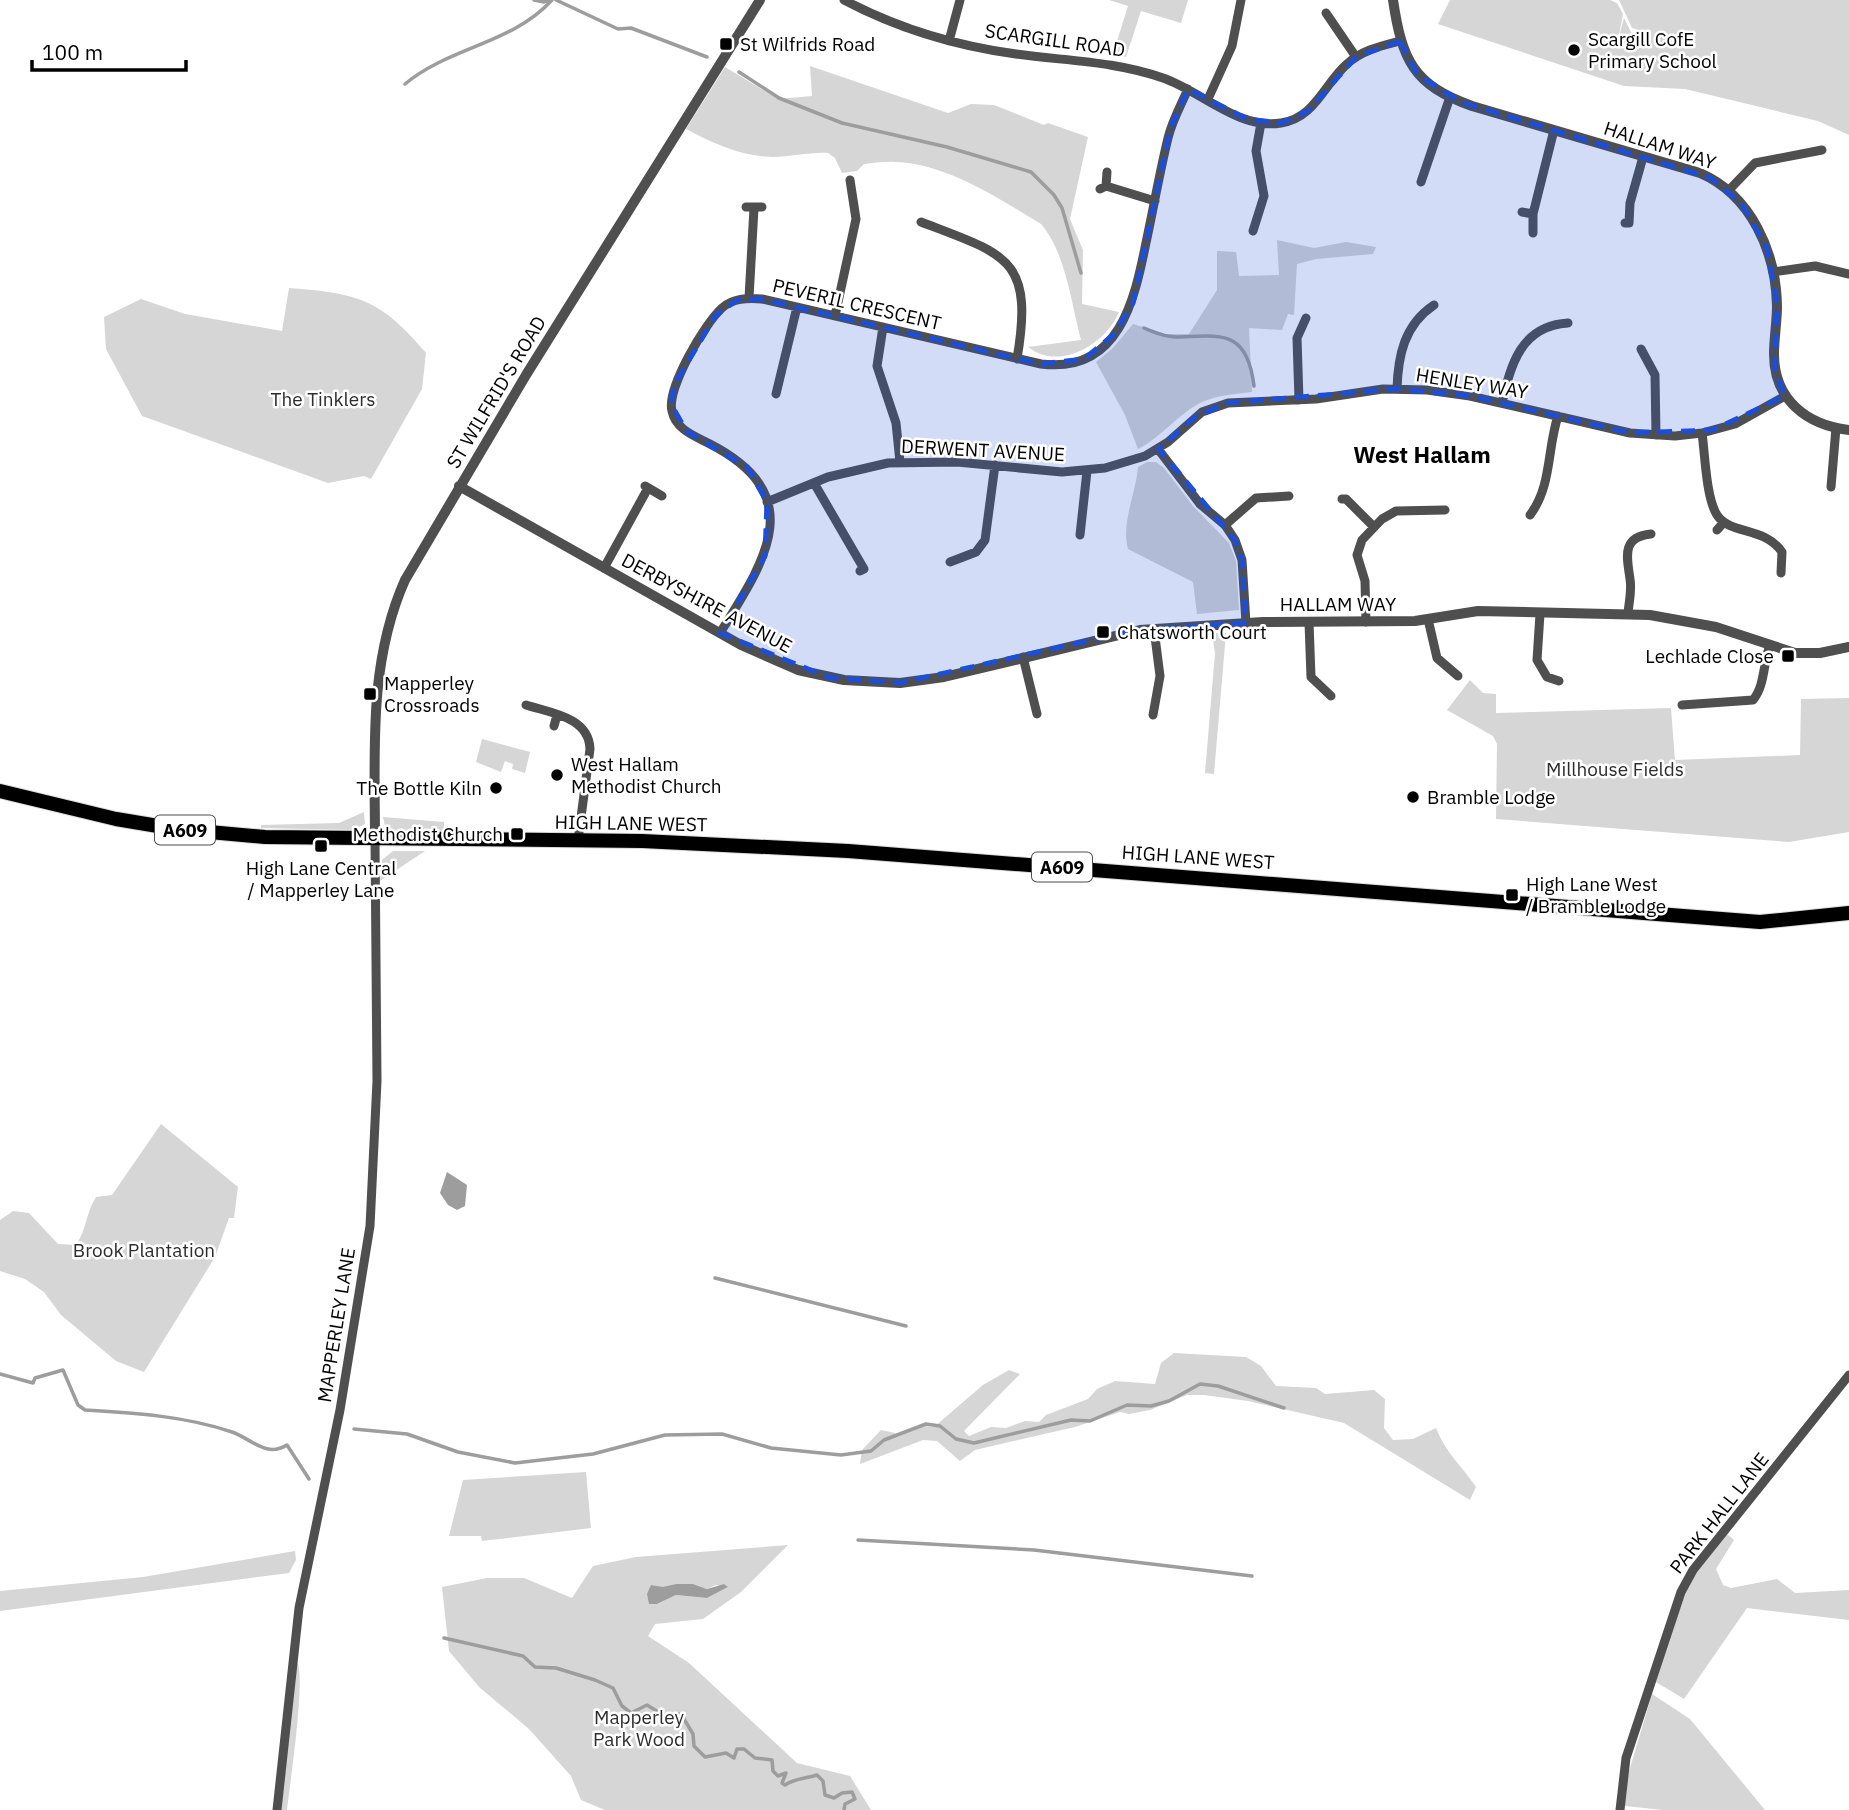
<svg xmlns="http://www.w3.org/2000/svg" width="1849" height="1810" font-family="'IBM Plex Sans',sans-serif">
	<style>
		.green { fill: #d6d6d6; fill-rule: evenodd }
		.water { fill: #9d9d9d }
		.lines { fill: none; stroke-linecap: round; stroke-linejoin: round }
		.stream { stroke: #9d9d9d; stroke-width: 3.5 }
		.primary-casing { stroke: #dbdbdb; stroke-width: 16 }
		.minor { stroke: #4f4f4f; stroke-width: 9 }
		.tertiary { stroke: #4f4f4f; stroke-width: 10 }
		.primary { stroke: #000; stroke-width: 14 }
		.marked { fill: #1d4ed8; fill-opacity: 0.2; stroke: #1d4ed8; stroke-width: 5; stroke-dasharray: 14 9; stroke-linejoin: round }
		.poi-dot { fill: #000; stroke: #fff; stroke-width: 2.5 }
		.labels { text-anchor: middle; dominant-baseline: central; stroke-width: 5; stroke-linejoin: round; paint-order: stroke }
		.shield { fill: #fff; stroke: #4c4c4c; stroke-width: 2 }
		.shield-label { font-size: 18px; font-weight: bold; fill: #000 }
		.poi-label { font-size: 19px; fill: #000; stroke: #fff; text-anchor: start }
		.street-label { font-size: 19px; fill: #000; stroke: #fff }
		.park-label { font-size: 19px; fill: #2d2d2d; stroke: #fff }
		.quarter-label { font-size: 23px; font-weight: bold; fill: #000; stroke: #fff }
	</style>
	<rect width="100%" height="100%" fill="#fff"/>
	<!-- green -->
	<path class="green" d="M 1109,0 L 1188,0 L 1181,23 L 1141,11 L 1126,57 L 1113,54 L 1128,6 Z
		M 1450,0 L 1610,0 L 1617,3 L 1623,14 L 1618,40 L 1624,18 L 1634,38 L 1636,29 L 1632,28 L 1619,0 L 1849,0 L 1849,135 L 1818,121 L 1685,89 L 1624,86 L 1438,24 Z
		M 810,66 L 948,113 L 971,104 L 994,105 L 1044,125 L 1048,123 L 1088,137 L 1070,219 L 1083,250 L 1082,304 L 1119,312 C 1106,344 1059,372 1028,347 L 1081,340 C 1071,303 1066,253 1041,224 C 998,198 947,164 896,162 C 886,161 874,163 864,164 L 857,171 L 842,173 L 835,158 L 828,153 C 810,152 791,157 773,157 C 740,156 715,144 686,129 L 725,67 L 778,99 L 812,96 Z
		M 1277,240 L 1314,248 L 1346,242 L 1376,247 L 1373,254 L 1316,259 L 1297,264 L 1294,315 L 1288,314 L 1282,330 L 1249,328 L 1252,392 C 1235,394 1218,395 1202,402 C 1179,413 1163,436 1138,449 L 1125,415 L 1096,362 L 1112,349 L 1133,324 L 1165,334 L 1189,334 L 1217,290 L 1217,251 L 1236,252 L 1239,276 L 1279,275 Z
		M 289,288 C 357,293 381,299 426,353 L 422,389 L 371,479 L 364,476 L 328,483 L 142,416 L 106,349 L 104,317 L 141,299 L 185,314 L 282,331 Z
		M 1147,462 L 1156,462 L 1164,468 L 1193,506 L 1229,543 L 1236,561 L 1239,610 L 1197,614 L 1193,582 L 1128,549 C 1121,523 1136,493 1138,467 Z
		M 1212,633 L 1226,633 L 1214,774 L 1205,773 L 1215,653 Z
		M 1470,680 L 1483,693 L 1496,694 L 1496,713 L 1671,708 L 1675,760 L 1800,755 L 1801,699 L 1849,698 L 1849,832 L 1789,842 L 1496,819 L 1497,744 L 1493,736 L 1447,710 Z
		M 482,739 L 530,752 L 525,773 L 512,769 L 513,764 L 505,761 L 501,772 L 476,762 Z
		M 364,812 L 365,824 L 353,830 L 261,828 L 261,825 L 339,823 Z
		M 383,817 L 444,822 L 444,832 L 386,831 Z
		M 393,851 L 425,851 L 380,881 L 382,860 Z
		M 161,1124 L 238,1187 L 234,1218 L 229,1218 L 215,1257 L 144,1372 L 116,1361 L 61,1315 L 44,1292 L 25,1279 L 0,1271 L 0,1220 L 13,1211 L 29,1213 L 58,1244 L 76,1245 C 87,1229 85,1215 96,1197 L 112,1195 Z
		M 1174,1353 L 1246,1357 L 1261,1366 L 1276,1386 L 1316,1388 L 1325,1394 L 1374,1390 L 1385,1399 L 1384,1428 L 1393,1440 L 1413,1439 L 1436,1428 C 1445,1452 1462,1466 1476,1487 L 1470,1500 L 1344,1423 L 1248,1401 L 1204,1395 L 1187,1395 L 1150,1410 L 1129,1414 L 1120,1412 L 1075,1427 L 975,1450 L 960,1461 L 937,1441 L 923,1440 L 860,1464 L 862,1450 L 881,1430 L 895,1433 L 897,1437 L 925,1426 L 934,1427 L 983,1385 L 1009,1370 L 1020,1374 L 964,1431 L 969,1436 L 991,1427 L 1006,1428 L 1025,1421 L 1039,1422 L 1046,1415 L 1088,1399 L 1097,1389 L 1115,1381 L 1155,1384 L 1161,1363 Z
		M 586,1472 L 591,1528 L 482,1541 L 481,1536 L 449,1536 L 463,1480 Z
		M 1727,1534 L 1734,1540 L 1716,1569 L 1723,1585 L 1731,1588 L 1777,1579 L 1795,1593 L 1849,1590 L 1849,1620 L 1747,1608 L 1684,1699 L 1656,1682 L 1682,1594 L 1697,1570 Z
		M 788,1545 L 741,1592 L 703,1619 L 655,1624 L 648,1636 L 689,1663 L 797,1763 L 850,1776 L 871,1810 L 605,1810 L 581,1800 L 571,1776 L 529,1729 L 479,1687 L 449,1651 L 442,1587 L 487,1578 L 524,1578 L 572,1598 L 593,1566 L 636,1557 ZM 676,1584 L 693,1584 L 707,1589 L 716,1585 L 728,1587 L 707,1598 L 676,1595 L 657,1604 L 652,1585 L 663,1588 Z
		M 295,1551 L 296,1560 L 289,1573 L 0,1611 L 0,1591 L 143,1577 Z
		M 297,1661 C 306,1677 290,1784 287,1810 L 281,1810 Z
		M 1652,1694 L 1690,1719 L 1765,1810 L 1663,1810 L 1625,1806 L 1625,1785 Z"/>
	<!-- water -->
	<path class="water" d="M 447,1172 L 467,1185 L 465,1206 L 457,1210 L 448,1205 L 440,1193 Z
		M 676,1584 L 693,1584 L 707,1589 L 724,1584 L 728,1587 L 707,1598 L 676,1595 L 657,1604 L 649,1604 L 647,1594 L 651,1585 L 663,1587 Z"/>
	<g class="lines">
		<!-- stream -->
		<path class="stream" d="M 534,0 L 544,2 L 548,0
			M 556,0 L 618,29 L 631,28 L 707,57
			M 739,72 L 779,98 L 842,123 L 947,147 L 1031,172 L 1054,195 L 1062,208 L 1081,273
			M 405,84 C 449,47 512,44 552,0
			M 1144,328 C 1154,332 1164,337 1176,337 C 1220,336 1247,328 1254,386
			M 715,1278 L 906,1326
			M 0,1374 L 33,1383 L 35,1378 L 63,1370 L 78,1405 L 85,1410 C 135,1413 185,1416 232,1432 C 252,1439 266,1458 287,1445 L 309,1479
			M 354,1429 L 407,1434 L 458,1452 L 515,1463 L 593,1454 L 665,1435 L 722,1434 L 771,1448 L 841,1455 L 871,1451 L 884,1440 L 926,1424 L 940,1426 L 956,1439 L 974,1443 L 1071,1420 L 1090,1421 L 1127,1405 L 1151,1406 L 1169,1401 L 1200,1384 L 1218,1386 L 1284,1408
			M 858,1540 L 1034,1550 L 1252,1576
			M 444,1638 L 523,1656 L 535,1667 L 556,1668 L 595,1680 L 613,1688 L 622,1706 L 631,1713 L 647,1705 L 663,1715 L 681,1714 L 693,1734 L 694,1746 L 705,1757 L 726,1753 L 734,1758 L 737,1749 L 744,1749 L 755,1758 L 772,1760 L 773,1771 L 778,1776 L 786,1773 L 782,1783 L 785,1785 C 795,1778 805,1779 817,1775 L 823,1781 L 825,1795 L 834,1798 L 842,1793 L 852,1792 L 855,1799 L 845,1804 L 844,1810"/>
		<!-- primary casing -->
		<g class="primary-casing">
			<path id="primary" d="M 0,791 L 116,819 L 176,829 L 265,837 L 642,841 L 848,851 L 1760,922 L 1849,913"/>
		</g>
		<!-- minor -->
		<path class="minor" d="M 844,0 C 897,28 957,46 1016,54 C 1066,61 1115,61 1163,78 C 1201,91 1239,130 1281,123 C 1315,118 1324,84 1347,64 C 1362,50 1381,46 1400,41
			M 1326,13 L 1356,57
			M 949,41 L 960,0
			M 1208,99 L 1232,46 L 1241,0
			M 1421,182 L 1450,97
			M 1106,186 L 1155,201
			M 1100,189 L 1106,186 L 1107,172
			M 1729,190 L 1755,163 L 1822,150
			M 746,207 L 762,207
			M 1522,212 L 1533,214
			M 921,222 C 1007,255 1034,258 1017,359
			M 1625,223 L 1629,223 L 1630,203 L 1643,157
			M 1253,231 L 1264,196 L 1256,151 L 1261,123
			M 1533,233 L 1533,214 L 1554,130
			M 1773,272 L 1815,266 L 1849,274
			M 749,298 L 754,208
			M 835,316 L 856,219 L 850,180
			M 883,327 L 877,366 L 896,423 L 900,462
			M 1641,349 L 1655,375 L 1656,435
			M 1397,389 C 1398,356 1404,325 1434,305
			M 776,394 L 797,307
			M 1299,400 L 1297,338 L 1306,318
			M 1502,403 C 1511,364 1521,326 1568,323
			M 1702,433 C 1705,454 1706,498 1717,515 C 1730,535 1764,526 1782,552 L 1781,573
			M 1158,449 L 1200,504 L 1225,525 L 1235,540 L 1242,560 L 1246,623
			M 814,483 L 864,569 L 860,571
			M 645,486 L 662,496
			M 1831,487 L 1836,428
			M 1342,499 L 1346,499 L 1374,527
			M 767,502 L 828,477 L 888,463 L 957,462 L 1062,472 L 1105,468 L 1145,456 L 1168,442 L 1202,412 L 1228,403 L 1316,399 L 1383,389 L 1427,390 L 1470,396 L 1630,433 L 1675,436 L 1702,433 L 1735,424 L 1785,396
			M 1530,515 C 1552,486 1547,449 1558,416
			M 1225,525 L 1256,498 L 1289,496
			M 1717,530 L 1724,522
			M 1080,535 L 1087,471
			M 950,562 L 976,552 L 985,540 L 995,465
			M 604,568 L 648,488
			M 1628,613 C 1629,602 1632,590 1630,579 C 1627,557 1621,537 1651,534
			M 1540,614 L 1537,660 L 1547,677 L 1559,681
			M 1428,619 L 1437,658 L 1458,676
			M 1309,622 L 1311,677 L 1331,696
			M 1366,622 L 1365,581 L 1357,555 L 1362,540 L 1382,519 L 1396,511 L 1445,510
			M 720,633 C 764,562 811,496 710,444 C 695,436 676,430 672,411 C 666,389 705,323 722,308 C 733,298 747,298 762,299 L 1041,364 C 1121,374 1135,297 1147,238 C 1154,205 1160,171 1168,138 C 1172,121 1181,105 1188,89
			M 1023,657 L 1037,714
			M 526,705 C 551,713 589,717 590,749 L 578,840
			M 1682,705 L 1753,700 C 1765,686 1763,663 1770,645
			M 1153,715 L 1160,676 L 1154,629
			M 554,726 L 557,715
			M 277,1810 L 299,1608 L 340,1410 L 370,1226 L 377,1081 L 375,841
			M 1620,1810 L 1626,1758 L 1681,1592 L 1693,1570 L 1849,1375"/>
		<!-- tertiary -->
		<path class="tertiary" d="M 1393,0 C 1402,60 1413,85 1472,106 L 1700,173 C 1751,195 1776,252 1777,306 C 1777,322 1774,338 1774,354 C 1774,400 1807,425 1849,430
			M 459,486 L 741,645 L 798,670 L 844,680 L 900,683 L 944,677 L 1140,630 L 1263,622 L 1415,621 L 1478,611 L 1650,615 L 1716,627 L 1795,653 L 1820,653 L 1849,647
			M 375,841 C 375,752 368,663 405,580 L 526,375 L 760,0"/>
		<!-- primary -->
		<use href="#primary" class="primary"/>
	</g>
	<!-- marked area -->
	<path class="marked" d="M 1400,41 L 1417,74 L 1461,102 L 1711,178 L 1742,204 L 1767,248 L 1777,303 L 1775,370 L 1785,396 L 1713,430 L 1630,433 L 1470,396 L 1397,389 L 1228,403 L 1195,417 L 1159,449 L 1235,540 L 1242,560 L 1246,623 L 1132,631 L 900,683 L 830,678 L 720,633 L 765,556 L 767,502 L 747,467 L 687,432 L 671,404 L 674,385 L 716,315 L 737,300 L 762,299 L 1041,364 L 1084,359 L 1113,335 L 1133,303 L 1170,129 L 1188,89 L 1247,119 L 1281,123 L 1308,111 L 1356,57 Z"/>
	<!-- markers -->
	<g class="poi-dot">
		<rect x="719" y="37" width="14" height="14" rx="3.5"/>
		<circle cx="1574" cy="50" r="7"/>
		<rect x="1096" y="625" width="14" height="14" rx="3.5"/>
		<rect x="1781" y="649" width="14" height="14" rx="3.5"/>
		<rect x="363" y="687" width="14" height="14" rx="3.5"/>
		<circle cx="557" cy="775" r="7"/>
		<circle cx="496" cy="788" r="7"/>
		<circle cx="1413" cy="797" r="7"/>
		<rect x="510" y="827" width="14" height="14" rx="3.5"/>
		<rect x="314" y="839" width="14" height="14" rx="3.5"/>
		<rect x="1505" y="888" width="14" height="14" rx="3.5"/>
	</g>
	<g class="labels">
		<!-- shield labels -->
		<g class="shield">
			<rect x="155" y="815.5" width="60" height="29" rx="5"/>
			<rect x="1032" y="852.5" width="60" height="29" rx="5"/>
		</g>
		<g class="shield-label">
			<text x="185" y="830">A609</text>
			<text x="1062" y="867">A609</text>
		</g>
		<!-- poi labels -->
		<g class="poi-label">
			<text x="1588" y="39">Scargill CofE<tspan x="1588" dy="22">Primary School</tspan></text>
			<text x="740" y="44">St Wilfrids Road</text>
			<text x="1117" y="632">Chatsworth Court</text>
			<text x="1774" y="656" text-anchor="end">Lechlade Close</text>
			<text x="384" y="683">Mapperley<tspan x="384" dy="22">Crossroads</tspan></text>
			<text x="571" y="764">West Hallam<tspan x="571" dy="22">Methodist Church</tspan></text>
			<text x="482" y="788" text-anchor="end">The Bottle Kiln</text>
			<text x="1427" y="797">Bramble Lodge</text>
			<text x="503" y="834" text-anchor="end">Methodist Church</text>
			<text x="321" y="868" text-anchor="middle">High Lane Central<tspan x="321" dy="22">/ Mapperley Lane</tspan></text>
			<text x="1526" y="884">High Lane West<tspan x="1526" dy="22">/ Bramble Lodge</tspan></text>
		</g>
		<!-- street labels -->
		<g class="street-label">
			<text transform="translate(1055 40) rotate(8)">SCARGILL ROAD</text>
			<text transform="translate(1660 145) rotate(18)">HALLAM WAY</text>
			<text transform="translate(857 304) rotate(13)">PEVERIL CRESCENT</text>
			<text transform="translate(1472 383) rotate(9)">HENLEY WAY</text>
			<text transform="translate(496 392) rotate(-59)">ST WILFRID'S ROAD</text>
			<text transform="translate(983 450) rotate(3)">DERWENT AVENUE</text>
			<text transform="translate(707 603) rotate(28)">DERBYSHIRE AVENUE</text>
			<text x="1338" y="604">HALLAM WAY</text>
			<text transform="translate(631 823) rotate(1)">HIGH LANE WEST</text>
			<text transform="translate(1198 857) rotate(4)">HIGH LANE WEST</text>
			<text transform="translate(336 1325) rotate(-81)">MAPPERLEY LANE</text>
			<text transform="translate(1719 1513) rotate(-52)">PARK HALL LANE</text>
		</g>
		<!-- park labels -->
		<g class="park-label">
			<text x="323" y="399">The Tinklers</text>
			<text x="1615" y="769">Millhouse Fields</text>
			<text x="144" y="1250">Brook Plantation</text>
			<text x="639" y="1717">Mapperley<tspan x="639" dy="22">Park Wood</tspan></text>
		</g>
		<!-- quarter labels -->
		<g class="quarter-label">
			<text x="1422" y="454">West Hallam</text>
		</g>
	</g>
	<!-- scale -->
	<path d="M32 60v10h154v-10" fill="none" stroke="#000000" stroke-width="3.5"/>
	<text x="42" y="60" font-size="21" fill="#000000" stroke="#ffffff" stroke-width="5" paint-order="stroke">100 m</text>
</svg>
